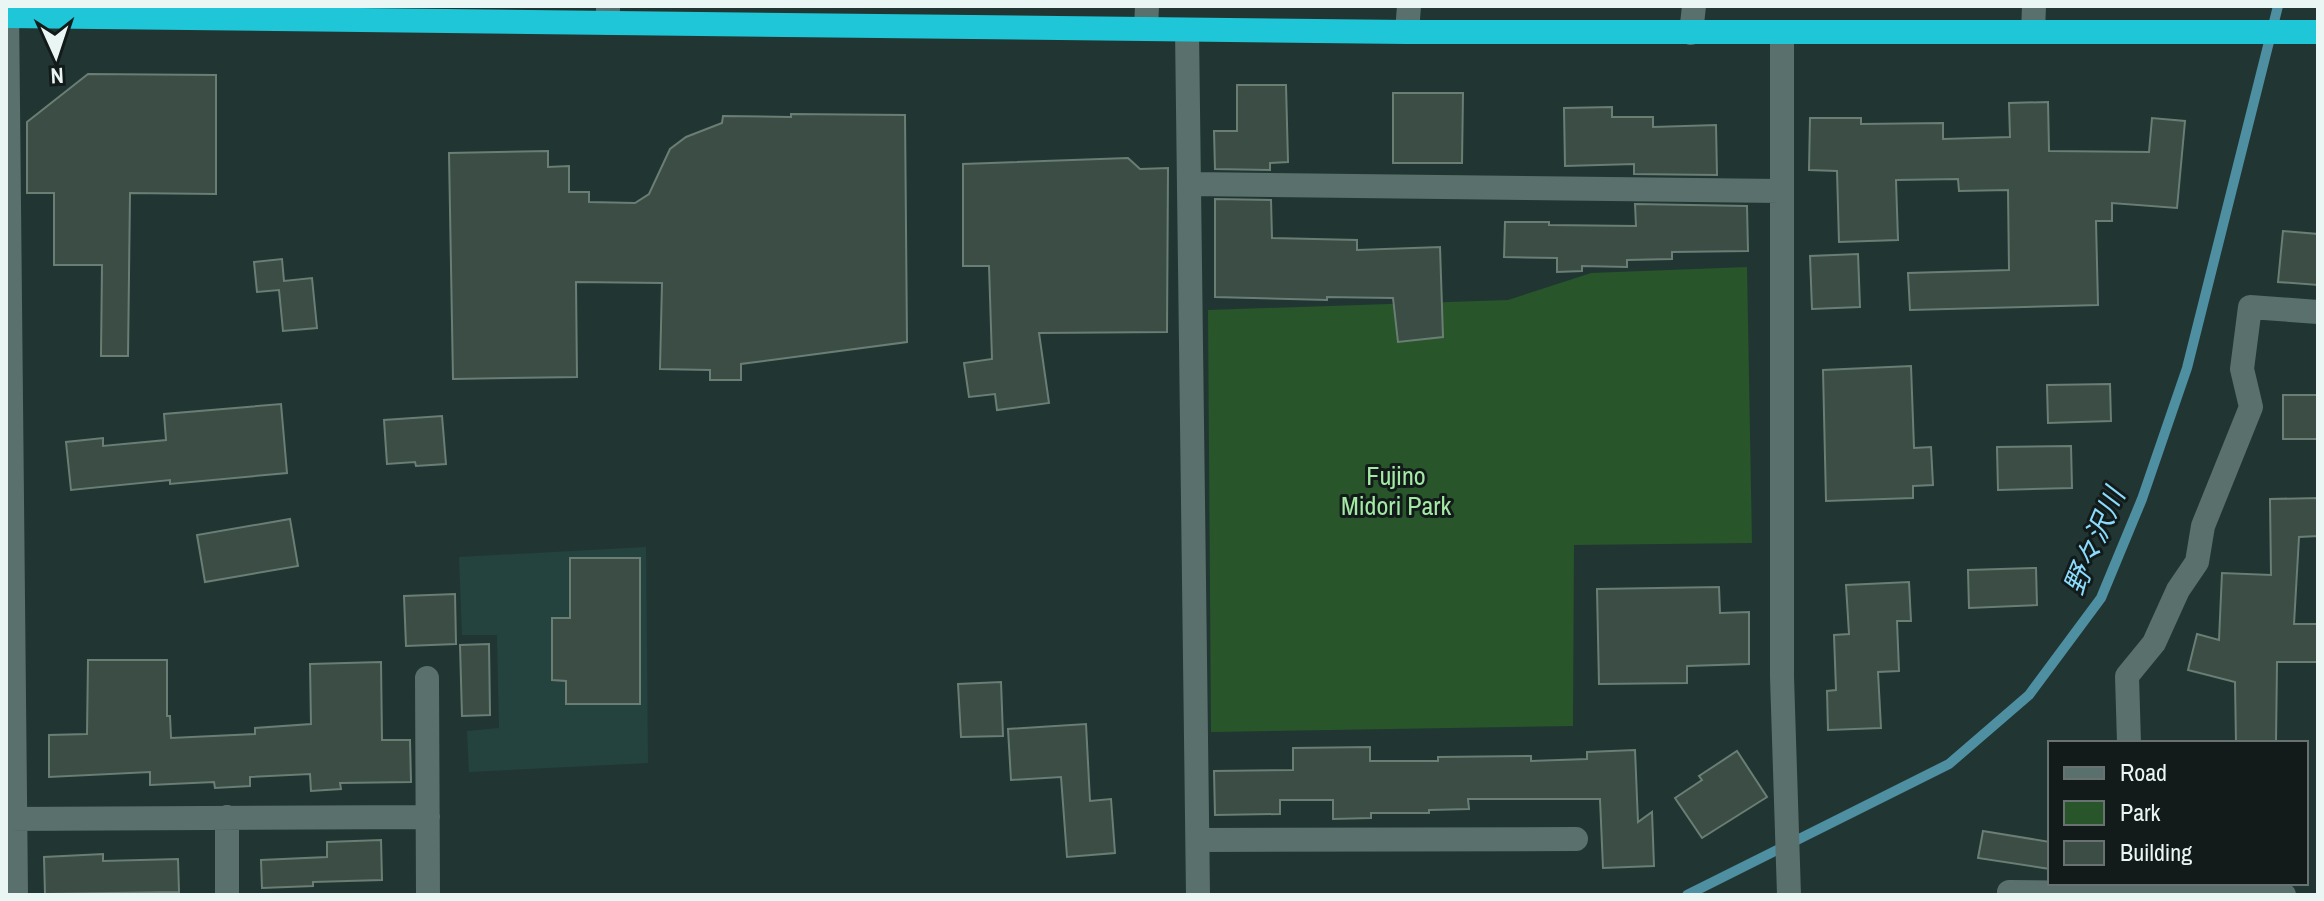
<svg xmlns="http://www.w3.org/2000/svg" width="2324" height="901" font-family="'Archivo Narrow','Noto Sans JP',sans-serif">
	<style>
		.built { fill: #24433f }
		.green { fill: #28552a }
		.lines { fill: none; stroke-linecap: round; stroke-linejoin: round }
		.stream { stroke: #4f8fa2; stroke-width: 10 }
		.building { fill: #3b4d45; stroke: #6a7e74; stroke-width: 2 }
		.minor { stroke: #59706c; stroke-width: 24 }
		.highway { stroke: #1ec6d7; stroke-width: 24 }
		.labels { text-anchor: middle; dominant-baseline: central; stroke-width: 6; stroke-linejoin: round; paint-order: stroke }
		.park-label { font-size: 26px; fill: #a4e9a4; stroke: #121b1a }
		.water-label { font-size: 28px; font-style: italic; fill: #8adbfe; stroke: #121b1a }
	</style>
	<rect width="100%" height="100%" fill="#213633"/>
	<!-- built -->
	<path class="built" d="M 646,547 L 648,763 L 469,772 L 467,731 L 499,728 L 497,635 L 462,635 L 459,557 Z"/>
	<!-- green -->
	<path class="green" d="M 1747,267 L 1752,543 L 1574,545 L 1573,726 L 1211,732 L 1208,310 L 1508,300 L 1591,273 Z"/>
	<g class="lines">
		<!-- stream -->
		<path class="stream" d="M 1687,895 L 1949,764 L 2029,695 L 2101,598 L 2142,499 L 2187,368 L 2278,6"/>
	</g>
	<!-- building -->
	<path class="building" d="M 88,74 L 216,75 L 216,194 L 130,193 L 128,356 L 101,356 L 102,265 L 54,265 L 54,193 L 27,193 L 27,122 Z
		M 1237,85 L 1286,85 L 1288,162 L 1270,163 L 1270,170 L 1215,169 L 1214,131 L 1237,131 Z
		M 1393,93 L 1463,93 L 1462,163 L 1393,163 Z
		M 2048,102 L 2049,151 L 2149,152 L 2152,118 L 2185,121 L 2177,208 L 2112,203 L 2112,221 L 2096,221 L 2098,305 L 1910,310 L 1908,273 L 2009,270 L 2008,190 L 1959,191 L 1958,179 L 1896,180 L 1898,240 L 1839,242 L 1837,171 L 1809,170 L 1810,118 L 1861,118 L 1861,124 L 1943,123 L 1943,139 L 2010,137 L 2009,103 Z
		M 1612,107 L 1612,117 L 1653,117 L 1653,127 L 1716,125 L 1717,175 L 1634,174 L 1634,164 L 1565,166 L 1564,108 Z
		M 791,114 L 905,115 L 907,342 L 741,364 L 741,380 L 710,380 L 710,370 L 660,369 L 662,283 L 576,282 L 577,377 L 453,379 L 449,153 L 548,151 L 548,167 L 569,166 L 569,192 L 589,192 L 589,202 L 635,203 L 649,194 L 670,149 L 686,137 L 722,123 L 723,116 L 791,117 Z
		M 1128,158 L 1140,169 L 1168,168 L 1167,332 L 1039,333 L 1049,403 L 997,410 L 995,394 L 969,397 L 964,363 L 992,359 L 989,266 L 963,266 L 963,164 Z
		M 1215,199 L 1271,200 L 1272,238 L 1357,240 L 1357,250 L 1440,247 L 1443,337 L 1398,342 L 1393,298 L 1327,297 L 1327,300 L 1215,297 Z
		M 1635,204 L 1747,206 L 1748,251 L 1672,252 L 1672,259 L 1627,260 L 1627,267 L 1582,266 L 1582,271 L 1557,272 L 1557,258 L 1504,257 L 1505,222 L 1549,222 L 1549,225 L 1636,226 Z
		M 2283,231 L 2318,234 L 2318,285 L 2278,282 Z
		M 1858,254 L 1860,307 L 1812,309 L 1810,256 Z
		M 282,259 L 284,281 L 312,278 L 317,328 L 283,331 L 279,290 L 257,292 L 254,262 Z
		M 1911,366 L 1914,448 L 1931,447 L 1933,485 L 1913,486 L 1913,498 L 1826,501 L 1823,370 Z
		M 2110,384 L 2111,421 L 2048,423 L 2047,385 Z
		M 2283,395 L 2318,395 L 2318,439 L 2283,439 Z
		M 281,404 L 287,473 L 170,484 L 170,480 L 71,490 L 66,442 L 103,438 L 103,446 L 166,440 L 164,414 Z
		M 442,416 L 446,464 L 416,466 L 415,462 L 387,464 L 384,420 Z
		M 2071,446 L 2072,488 L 1998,490 L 1997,447 Z
		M 2318,498 L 2318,536 L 2299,537 L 2294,624 L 2318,624 L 2318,662 L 2277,662 L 2276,743 L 2236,743 L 2235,682 L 2188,670 L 2197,634 L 2219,640 L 2222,573 L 2271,575 L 2270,499 Z
		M 290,519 L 298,566 L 205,582 L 197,535 Z
		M 570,558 L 640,558 L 640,704 L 566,704 L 566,681 L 552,680 L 552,618 L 570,618 Z
		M 2036,568 L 2037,605 L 1969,608 L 1968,570 Z
		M 1909,582 L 1911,621 L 1897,621 L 1899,671 L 1878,672 L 1881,728 L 1828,730 L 1827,691 L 1836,690 L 1834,635 L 1849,634 L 1846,585 Z
		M 1719,587 L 1720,613 L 1749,612 L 1749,664 L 1687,666 L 1687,683 L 1599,684 L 1597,589 Z
		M 455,594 L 456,644 L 406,646 L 404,596 Z
		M 489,644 L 490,715 L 462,716 L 460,645 Z
		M 88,660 L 167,660 L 167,716 L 170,716 L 171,738 L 255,734 L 255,728 L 311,724 L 310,664 L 381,662 L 382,740 L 410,740 L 411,782 L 340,783 L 341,789 L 311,791 L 310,774 L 250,777 L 250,786 L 215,788 L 214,782 L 150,785 L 150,772 L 49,777 L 49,735 L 87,734 Z
		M 1001,682 L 1003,736 L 961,737 L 958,684 Z
		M 1086,724 L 1090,801 L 1111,799 L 1115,853 L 1067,857 L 1061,777 L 1011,780 L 1008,729 Z
		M 1370,747 L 1370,761 L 1438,761 L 1438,757 L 1531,756 L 1531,761 L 1587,759 L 1587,752 L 1635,750 L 1638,822 L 1652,812 L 1654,866 L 1603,868 L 1600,799 L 1468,799 L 1469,809 L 1429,810 L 1429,813 L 1371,813 L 1371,818 L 1333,819 L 1333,800 L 1280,800 L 1280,814 L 1215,815 L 1214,771 L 1293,770 L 1293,748 Z
		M 1737,751 L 1767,797 L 1702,838 L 1675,798 L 1702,780 L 1699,776 Z
		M 1983,831 L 2050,842 L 2050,869 L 1978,858 Z
		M 381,840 L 382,880 L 313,882 L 313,886 L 262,888 L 261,860 L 327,857 L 327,842 Z
		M 103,854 L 103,861 L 178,859 L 179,892 L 45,894 L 44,857 Z"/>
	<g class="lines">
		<!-- minor -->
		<path class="minor" d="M 7,6 L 16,895
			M 608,6 L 608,23
			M 1146,29 L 1147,6
			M 1187,30 L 1198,895
			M 1407,32 L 1409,6
			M 2033,32 L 2034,6
			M 1691,33 L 1694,6
			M 1782,33 L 1782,677 L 1789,895
			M 1190,184 L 1781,191
			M 427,678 L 428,895
			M 2129,743 L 2127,676 L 2154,643 L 2178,590 L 2197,562 L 2203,526 L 2251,407 L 2242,369 L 2250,307 L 2318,312
			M 227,817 L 227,895
			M 6,819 L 428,817
			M 1199,840 L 1576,839
			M 2009,895 L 2009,892 L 2284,895"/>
		<!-- highway -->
		<path class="highway" d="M 6,16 L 1407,32 L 2318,32"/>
	</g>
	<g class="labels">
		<!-- park labels -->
		<g class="park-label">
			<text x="1396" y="475">Fujino<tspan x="1396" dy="30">Midori Park</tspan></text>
		</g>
		<!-- water labels -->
		<g class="water-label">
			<text transform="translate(2094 541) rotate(-67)">野々沢川</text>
		</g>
	</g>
	<!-- border -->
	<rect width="2324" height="901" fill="none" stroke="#eaf6f4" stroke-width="16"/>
	<!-- legend -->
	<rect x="2048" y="741" width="260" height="144" fill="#121b1a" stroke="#687371" stroke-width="2"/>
	<rect x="2064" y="767" width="40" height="12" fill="#59706c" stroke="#687371" stroke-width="2"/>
	<text x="2120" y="781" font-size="24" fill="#eaf6f4">Road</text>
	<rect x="2064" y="801" width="40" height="24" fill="#28552a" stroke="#687371" stroke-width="2"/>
	<text x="2120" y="821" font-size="24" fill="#eaf6f4">Park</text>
	<rect x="2064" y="841" width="40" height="24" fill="#3b4d45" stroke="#687371" stroke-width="2"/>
	<text x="2120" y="861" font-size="24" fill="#eaf6f4">Building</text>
	<!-- north arrow -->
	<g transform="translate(56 56) rotate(177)" stroke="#121b1a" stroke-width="6" paint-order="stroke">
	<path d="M0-6L14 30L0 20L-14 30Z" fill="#eaf6f4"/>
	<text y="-12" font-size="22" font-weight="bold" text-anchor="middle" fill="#eaf6f4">N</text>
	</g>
</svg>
